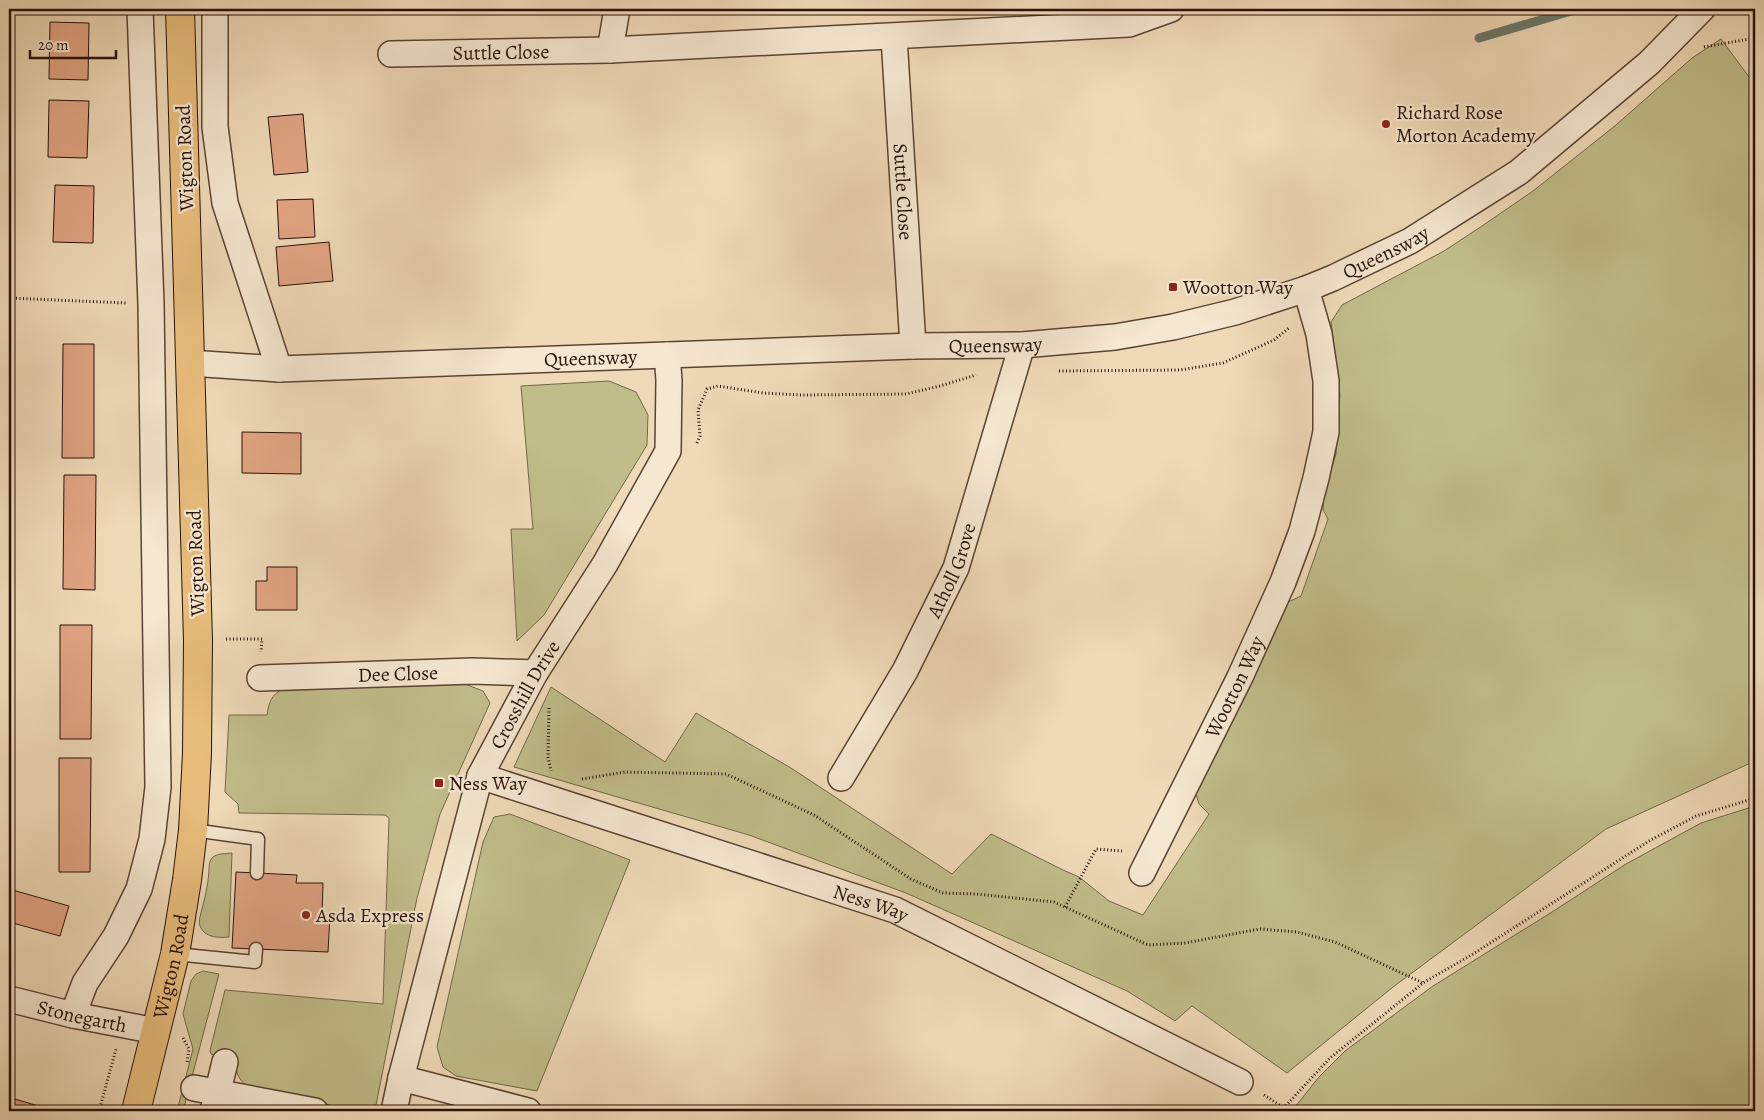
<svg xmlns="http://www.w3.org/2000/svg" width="1764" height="1120" font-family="Alegreya,serif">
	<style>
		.green { fill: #c0bd8a; stroke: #746749 }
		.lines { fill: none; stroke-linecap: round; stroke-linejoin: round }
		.stream { stroke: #6c776a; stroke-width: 9 }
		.building { fill: #e1a483; stroke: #281108 }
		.lane-casing { stroke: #5a4334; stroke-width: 15 }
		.street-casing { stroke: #5a4334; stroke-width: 28 }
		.primary-casing { stroke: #281108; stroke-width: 30 }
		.path { stroke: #281108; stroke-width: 3; stroke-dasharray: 1 2.5; stroke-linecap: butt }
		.lane { stroke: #f5e7d0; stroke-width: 12 }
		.street { stroke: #f5e7d0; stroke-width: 25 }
		.primary { stroke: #e8bd7c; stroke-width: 28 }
		.poi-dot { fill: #8f2418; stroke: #f5e7d0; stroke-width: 2 }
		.labels { text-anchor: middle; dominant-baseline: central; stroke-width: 4.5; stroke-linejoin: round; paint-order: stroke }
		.street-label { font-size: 20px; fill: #281108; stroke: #f5e7d0 }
		.poi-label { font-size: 20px; fill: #281108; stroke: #f5e7d0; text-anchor: start }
	</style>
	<rect width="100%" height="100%" fill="#efdab7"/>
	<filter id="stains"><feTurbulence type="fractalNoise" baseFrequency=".004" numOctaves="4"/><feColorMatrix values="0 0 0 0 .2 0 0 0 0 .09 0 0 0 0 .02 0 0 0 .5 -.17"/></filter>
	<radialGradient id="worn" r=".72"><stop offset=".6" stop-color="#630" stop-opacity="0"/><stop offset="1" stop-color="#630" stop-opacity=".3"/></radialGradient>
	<!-- green -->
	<path class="green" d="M 1721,39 L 1755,85 L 1755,761 L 1606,829 L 1393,987 L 1287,1073 L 1192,1006 L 1175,1021 L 1127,991 L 906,893 L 749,835 L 514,767 L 551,687 L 665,762 L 696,713 L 791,768 L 952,874 L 991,834 L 1063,870 L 1079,877 L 1109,901 L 1143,915 L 1209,814 L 1199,804 L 1194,788 L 1286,603 L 1301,596 L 1328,519 L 1323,510 L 1324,493 L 1336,454 L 1340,395 L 1331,322 L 1342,305 L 1444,251 L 1482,226 L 1533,191 L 1616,125 L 1692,58 Z
		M 609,381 L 636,392 L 648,415 L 647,445 L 544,615 L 517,641 L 511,529 L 533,529 L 521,386 Z
		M 457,681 L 483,691 L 490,703 L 440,814 L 417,898 L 376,1105 L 371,1108 L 358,1111 L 251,1089 C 240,1082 235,1074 236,1061 L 211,1054 L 210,1051 L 225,990 L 383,1004 L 389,818 L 385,815 L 239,813 L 238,804 L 225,792 L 229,715 L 267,715 C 269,702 271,695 283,689 Z
		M 1755,806 L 1755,1111 L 1292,1111 L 1318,1078 L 1345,1051 L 1433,986 L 1552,912 L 1626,864 L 1701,823 Z
		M 510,814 L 630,860 L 537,1091 L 456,1076 L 443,1067 L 437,1047 L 483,842 L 494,817 Z
		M 232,853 L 229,937 C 220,938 206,938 201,928 C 199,925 199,920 200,917 C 204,901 208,887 209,871 C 209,866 209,861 213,857 C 218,853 226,854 232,853 Z
		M 203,971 L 219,974 L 183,1111 L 177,1111 L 193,1049 L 183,1014 L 191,981 L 196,974 Z"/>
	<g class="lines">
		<!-- stream -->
		<path class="stream" d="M 1479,38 L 1578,9"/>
	</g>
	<!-- building -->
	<path class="building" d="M 50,22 L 89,23 L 88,80 L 49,79 Z
		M 49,100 L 89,101 L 87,158 L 48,157 Z
		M 303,114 L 308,172 L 274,175 L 268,117 Z
		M 55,185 L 94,186 L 93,243 L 53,242 Z
		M 313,199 L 315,237 L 279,239 L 277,200 Z
		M 329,242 L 333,281 L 279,286 L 276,247 Z
		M 63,344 L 94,344 L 94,458 L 62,458 Z
		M 242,432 L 301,433 L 301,474 L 242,473 Z
		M 64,475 L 96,475 L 95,590 L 63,589 Z
		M 267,567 L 297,567 L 297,610 L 256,610 L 256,581 L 267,581 Z
		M 60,625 L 92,625 L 91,739 L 60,739 Z
		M 59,758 L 91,758 L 90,872 L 59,872 Z
		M 236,872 L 297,875 L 296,883 L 323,883 L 322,915 L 330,915 L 328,952 L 232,948 Z
		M 9,889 L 69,906 L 60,936 L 9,922 Z
		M 11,1098 L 42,1107 L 40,1111 L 9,1111 Z"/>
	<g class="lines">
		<!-- lane casing -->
		<g class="lane-casing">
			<path id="lane" d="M 193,830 L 258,839 L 257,873
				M 175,954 L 255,962 L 256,949"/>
		</g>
		<!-- street casing -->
		<g class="street-casing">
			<g id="street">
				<path d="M 215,9 L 215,127 L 225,203 L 279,369"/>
				<path id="s1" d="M 894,37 L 913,346"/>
				<path d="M 610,50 L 617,9"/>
				<path id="s2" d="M 391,54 L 610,50 L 1129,24 L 1171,9"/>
				<path id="s3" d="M 190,363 L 279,369 L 913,346 L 1022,345 L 1115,337 L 1173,327 L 1235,312 L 1306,289 L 1333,278 L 1410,241 L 1519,172 L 1649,63 L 1702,9"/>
				<path id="s4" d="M 260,678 L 473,671 L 535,673"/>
				<path id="s5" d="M 480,776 L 895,910 L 1240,1082"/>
				<path id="s6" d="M 841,778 L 905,671 L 956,568 L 1022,345"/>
				<path id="s7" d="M 1142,873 L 1240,677 L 1283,582 L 1302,531 L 1316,478 L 1326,432 L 1326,381 L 1319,334 L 1306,289"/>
				<path id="s8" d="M 9,999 L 73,1015 L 156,1031"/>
				<path d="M 73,1015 L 85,983 L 116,936 L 139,889 L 152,839 L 158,787 L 151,304 L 140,9"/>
				<path d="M 401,1078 L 528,1111"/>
				<path d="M 194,1088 L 315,1111"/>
				<path d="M 213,1111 L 225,1062"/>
				<path id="s9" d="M 394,1111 L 401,1078 L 480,776 L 535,673 L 605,564 L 668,451 L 669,380 L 667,355"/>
			</g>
		</g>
		<!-- primary casing -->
		<g class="primary-casing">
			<g id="primary">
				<path id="s10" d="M 136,1111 L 175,954 L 187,880 L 193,830 L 197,753 L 198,640 L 180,9"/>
			</g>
		</g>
		<!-- path -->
		<path class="path" d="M 1704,47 L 1755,38
			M 9,298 L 126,303
			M 1059,371 L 1180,370 L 1223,363 L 1274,340 L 1289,328
			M 697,443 L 700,436 L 698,410 L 707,389 L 718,386 L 763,393 L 802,395 L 906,394 L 940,386 L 976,375
			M 226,639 L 262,639 L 261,652
			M 549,708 L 548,757 L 551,771
			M 582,779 L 625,772 L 726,774 L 814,815 L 911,879 L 943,893 L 976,894 L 1054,902 L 1148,945 L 1185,943 L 1260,929 L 1297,932 L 1335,942 L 1423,983
			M 1065,907 L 1096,849 L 1122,851
			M 183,1038 L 189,1049 L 187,1063
			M 1264,1095 L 1289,1111
			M 99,1111 L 116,1049
			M 1281,1111 L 1330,1058 L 1423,983 L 1473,954 L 1649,841 L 1696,816 L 1749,800 L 1755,800"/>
		<!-- lane -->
		<use href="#lane" class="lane"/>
		<!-- street -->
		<use href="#street" class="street"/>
		<!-- primary -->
		<use href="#primary" class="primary"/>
	</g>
	<!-- markers -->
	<g class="poi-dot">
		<circle cx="1386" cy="124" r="5"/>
		<rect x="1168" y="282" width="10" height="10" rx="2.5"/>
		<rect x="434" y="778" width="10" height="10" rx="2.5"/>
		<circle cx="306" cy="915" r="5"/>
	</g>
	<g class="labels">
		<!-- street labels -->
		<g class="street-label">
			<text stroke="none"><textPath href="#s2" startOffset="110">Suttle Close</textPath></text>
			<text transform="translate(185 158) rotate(-92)">Wigton Road</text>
			<text stroke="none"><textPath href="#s1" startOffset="155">Suttle Close</textPath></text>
			<text stroke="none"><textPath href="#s3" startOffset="1211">Queensway</textPath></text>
			<text stroke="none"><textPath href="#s3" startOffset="806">Queensway</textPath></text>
			<text stroke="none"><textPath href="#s3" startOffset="401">Queensway</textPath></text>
			<text transform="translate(196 563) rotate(-92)">Wigton Road</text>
			<text stroke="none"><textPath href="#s6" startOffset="236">Atholl Grove</textPath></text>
			<text stroke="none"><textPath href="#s4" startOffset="138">Dee Close</textPath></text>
			<text stroke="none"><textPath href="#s7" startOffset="208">Wootton Way</textPath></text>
			<text stroke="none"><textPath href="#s9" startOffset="439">Crosshill Drive</textPath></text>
			<text stroke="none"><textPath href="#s5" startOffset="411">Ness Way</textPath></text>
			<text stroke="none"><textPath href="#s10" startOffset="149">Wigton Road</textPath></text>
			<text stroke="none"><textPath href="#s8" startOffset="75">Stonegarth</textPath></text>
		</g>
		<!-- poi labels -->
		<g class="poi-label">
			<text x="1396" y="112">Richard Rose<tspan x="1396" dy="23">Morton Academy</tspan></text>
			<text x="1183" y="287">Wootton Way</text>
			<text x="449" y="783">Ness Way</text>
			<text x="316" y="915">Asda Express</text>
		</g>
	</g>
	<!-- margin -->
	<rect width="1764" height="1120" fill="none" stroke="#efdab7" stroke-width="30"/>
	<rect x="10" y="10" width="1744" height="1100" fill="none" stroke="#281108" stroke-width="2.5"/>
	<rect x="15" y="15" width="1734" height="1090" fill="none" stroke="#281108"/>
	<!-- scale -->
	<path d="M30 50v8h86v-8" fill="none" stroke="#281108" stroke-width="2.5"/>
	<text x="38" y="50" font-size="15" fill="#281108" stroke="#f5e7d0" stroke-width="4" paint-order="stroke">20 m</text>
	<rect width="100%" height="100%" filter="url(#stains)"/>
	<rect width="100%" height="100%" fill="url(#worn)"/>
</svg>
